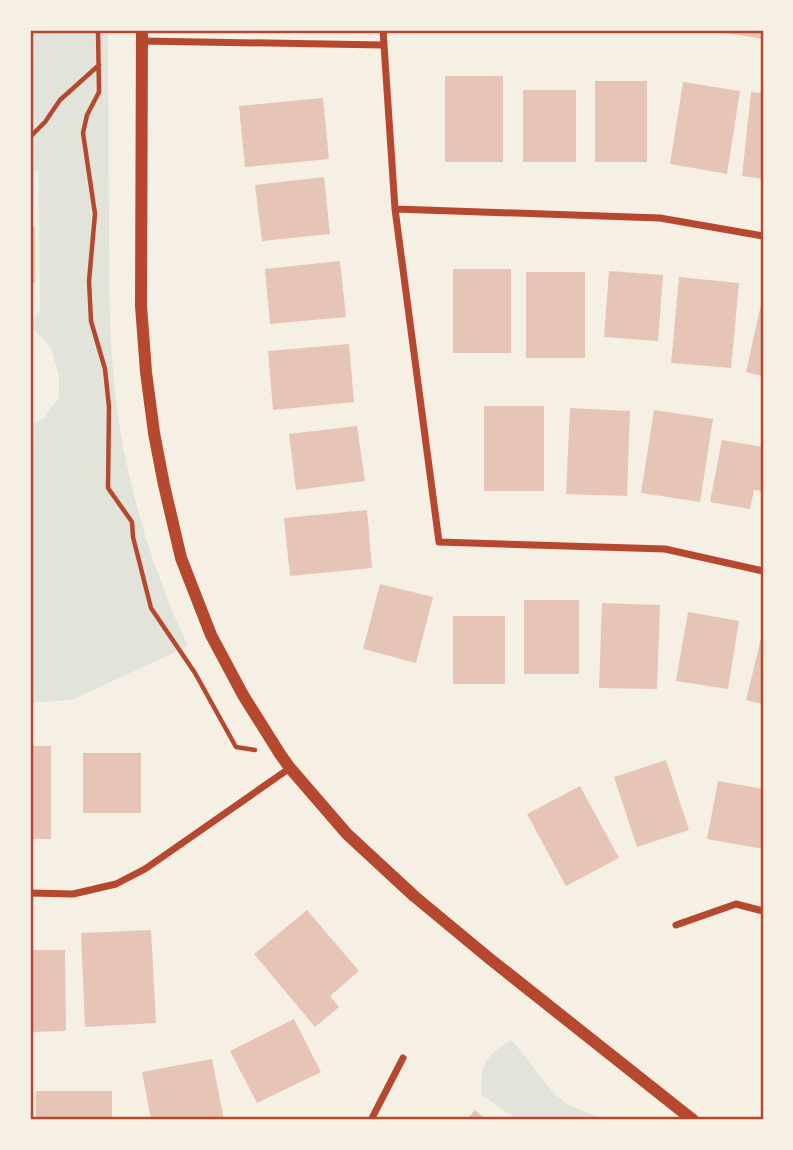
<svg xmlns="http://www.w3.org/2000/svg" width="793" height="1150" font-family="Roboto,sans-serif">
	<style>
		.green { fill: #e2e4dc }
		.building { fill: #e6c5b7 }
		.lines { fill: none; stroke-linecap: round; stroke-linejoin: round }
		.path { stroke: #b5482f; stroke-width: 4.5 }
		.minor { stroke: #b5482f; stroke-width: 7 }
		.tertiary { stroke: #b5482f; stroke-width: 12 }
		.neatline { fill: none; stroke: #b5482f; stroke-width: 2.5 }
	</style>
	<rect width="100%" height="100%" fill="#f6efe4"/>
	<!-- green -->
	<path class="green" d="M 30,30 L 108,30 C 108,94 109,158 109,221 C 109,301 109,382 126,460 C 139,524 160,587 188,646 L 72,700 L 30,703 L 30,426 L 44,418 L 59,397 L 59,376 L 51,348 L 30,325 L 40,310 L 38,171 L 30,170 Z
		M 511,1039 L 555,1095 L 569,1105 L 605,1120 L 518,1120 L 481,1094 C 481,1059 485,1060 511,1039 Z"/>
	<!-- building -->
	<path class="building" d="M 719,30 L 763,30 L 763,39 L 719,32 Z
		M 445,76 L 503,76 L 503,162 L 445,162 Z
		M 595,81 L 647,81 L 647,162 L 595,162 Z
		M 683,82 L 740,91 L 727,174 L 670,164 Z
		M 523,90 L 576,90 L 576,162 L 523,162 Z
		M 751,92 L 763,93 L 763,179 L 742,176 Z
		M 323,98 L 329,159 L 245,167 L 239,106 Z
		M 324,177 L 330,234 L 262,241 L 255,185 Z
		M 30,227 L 35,227 L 35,283 L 30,283 Z
		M 340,261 L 346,317 L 270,324 L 265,269 Z
		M 453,269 L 511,269 L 511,353 L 453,353 Z
		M 609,271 L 663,275 L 658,341 L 604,337 Z
		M 526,272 L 585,272 L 585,358 L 526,358 Z
		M 679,277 L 739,283 L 731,368 L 671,363 Z
		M 762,300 L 763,300 L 763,376 L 746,372 Z
		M 349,344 L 354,402 L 273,410 L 268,351 Z
		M 484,406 L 544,406 L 544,491 L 484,491 Z
		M 570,408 L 630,411 L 627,496 L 566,494 Z
		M 654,410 L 713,419 L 700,502 L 641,493 Z
		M 357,426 L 365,481 L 296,490 L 289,434 Z
		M 722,440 L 763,447 L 763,491 L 754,490 L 750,509 L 710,502 Z
		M 367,510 L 372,568 L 290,576 L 284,518 Z
		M 380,584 L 433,597 L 416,663 L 363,649 Z
		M 524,600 L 579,600 L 579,674 L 524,674 Z
		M 602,603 L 660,605 L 657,689 L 599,688 Z
		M 688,612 L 739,621 L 728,689 L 676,681 Z
		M 453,616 L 505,616 L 505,684 L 453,684 Z
		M 761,638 L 763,638 L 763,704 L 746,700 Z
		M 30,746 L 51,746 L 51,839 L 30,839 Z
		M 83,753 L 141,753 L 141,813 L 83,813 Z
		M 666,760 L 689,830 L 637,847 L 614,777 Z
		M 718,781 L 763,789 L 763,849 L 707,839 Z
		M 580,786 L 619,858 L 566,886 L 527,814 Z
		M 307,910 L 359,971 L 330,996 L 339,1007 L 315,1027 L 254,954 Z
		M 151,930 L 156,1023 L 85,1027 L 81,933 Z
		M 30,950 L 65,950 L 66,1031 L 30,1032 Z
		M 294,1019 L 321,1072 L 257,1103 L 230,1051 Z
		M 212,1059 L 224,1120 L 151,1120 L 142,1072 Z
		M 36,1091 L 112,1091 L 112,1120 L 36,1120 Z
		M 475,1110 L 487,1120 L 466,1120 Z"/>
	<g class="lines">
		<!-- path -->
		<path class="path" d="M 98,30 L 99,92 L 87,115 L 83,133 L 95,214 L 89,281 L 91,321 L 105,369 L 109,407 L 108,488 L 132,522 L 133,537 L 151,608 L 195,673 L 236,747 L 255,750
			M 30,137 L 45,122 L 60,100 L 99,65"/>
		<!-- minor -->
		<path class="minor" d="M 383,30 L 395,209 L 439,542 L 665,549 L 763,571
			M 142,41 L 383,45
			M 395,209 L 660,218 L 763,236
			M 30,893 L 73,894 L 116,884 L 145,869 L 290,768
			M 676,925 L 736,904 L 763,911
			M 371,1120 L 403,1058"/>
		<!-- tertiary -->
		<path class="tertiary" d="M 142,30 L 141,306 L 146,372 L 154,433 L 164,485 L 181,558 L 211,635 L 243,695 L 280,754 L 290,768 L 347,834 L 414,896 L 490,959 L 693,1120"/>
	</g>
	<!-- border -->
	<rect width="793" height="1150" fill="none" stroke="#f6efe4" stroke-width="63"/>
	<rect x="32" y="32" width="730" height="1086" class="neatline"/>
</svg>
